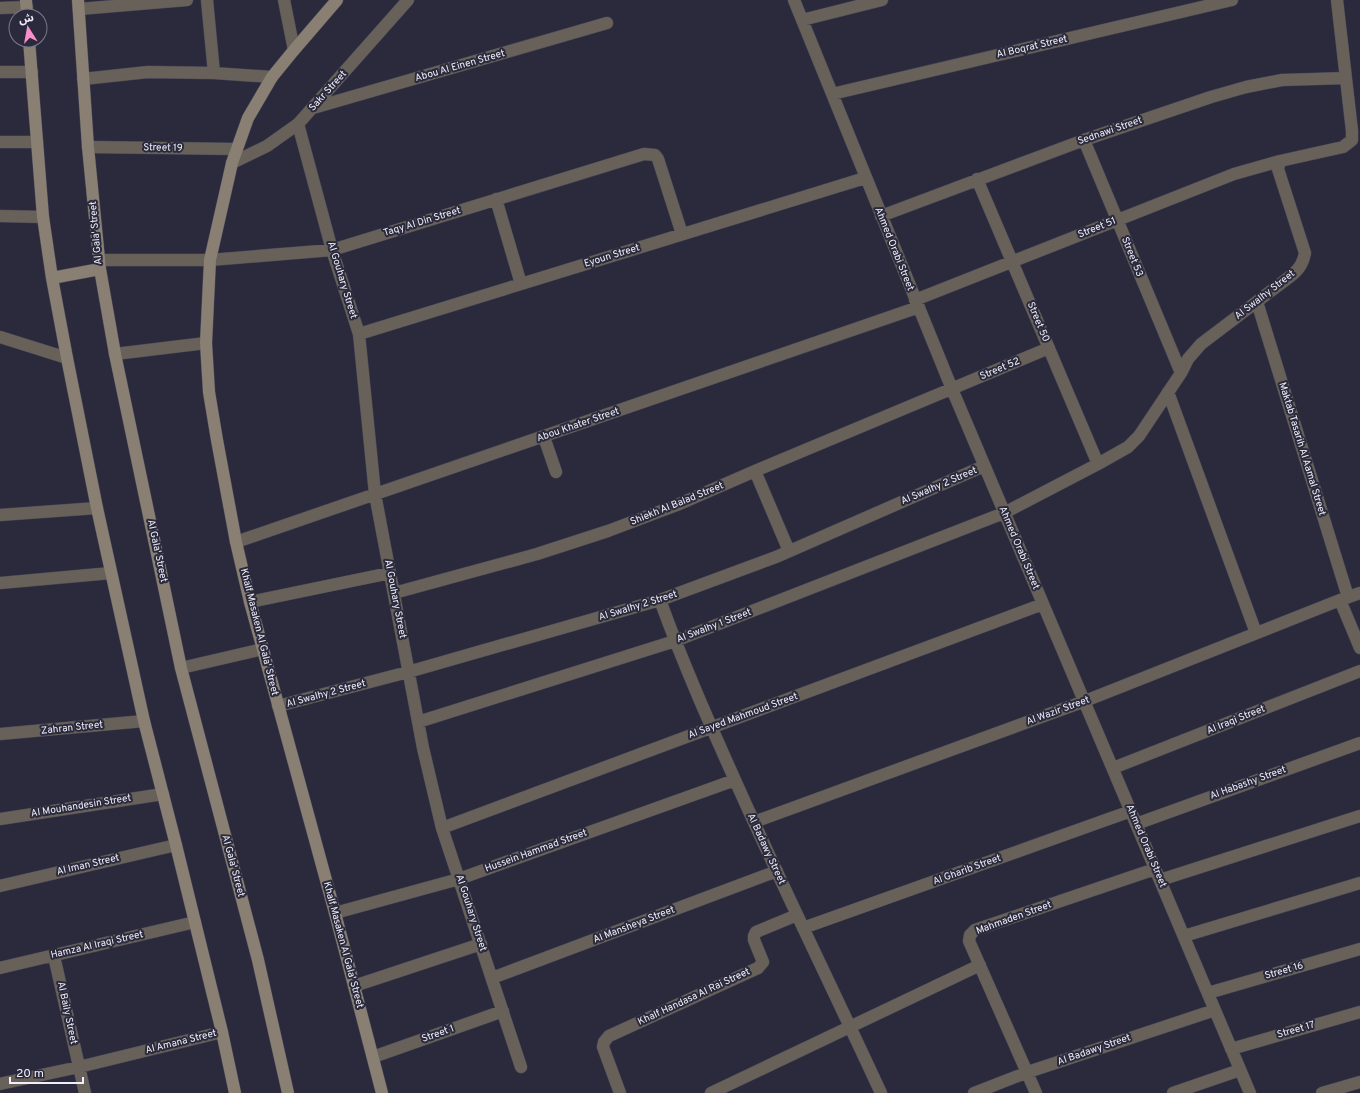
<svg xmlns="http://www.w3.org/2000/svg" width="1360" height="1093" font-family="Overpass,'Noto Sans Arabic',sans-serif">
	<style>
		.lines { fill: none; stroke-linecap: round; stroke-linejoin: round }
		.street-casing { stroke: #464657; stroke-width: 13 }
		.secondary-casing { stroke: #464657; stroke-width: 13 }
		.street { stroke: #676159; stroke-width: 12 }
		.secondary { stroke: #897f72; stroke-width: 12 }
		.labels { text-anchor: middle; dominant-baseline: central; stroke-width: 4; stroke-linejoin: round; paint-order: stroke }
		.street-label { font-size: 10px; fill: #efeffb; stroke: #2b2a3c }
	</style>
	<rect width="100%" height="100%" fill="#2b2a3c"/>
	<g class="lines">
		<!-- street casing -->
		<g class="street-casing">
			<path id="street" d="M 207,0 L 214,73
				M 284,0 L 294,50
				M 794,0 L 952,389 L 1250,1093
				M 0,8 L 27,7
				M 79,9 L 187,0
				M 802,20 L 882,0
				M 0,72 L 32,72
				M 83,79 L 148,72 L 214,73 L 272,77
				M 832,94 L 1232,0
				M 313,108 L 607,23
				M 298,124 L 332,250 L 359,334 L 375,494 L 423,748 L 442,828 L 521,1067
				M 1084,140 L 1181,373
				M 0,142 L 37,142
				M 88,147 L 237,149
				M 232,163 L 267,146 L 298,124 L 408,0
				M 977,179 L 1098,464
				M 496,199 L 521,284
				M 0,216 L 43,217
				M 881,216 L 1084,140 L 1211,97 L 1246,87 L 1282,80 L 1346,78
				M 99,260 L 210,260 L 332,250 L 644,154 L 655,155 L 658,159 L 682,234
				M 915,300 L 1234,174 L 1280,161
				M 1257,302 L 1348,597
				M 359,334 L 865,178
				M 0,337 L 67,358
				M 115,354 L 206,343
				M 1168,392 L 1256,633
				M 544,437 L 556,472
				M 755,471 L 789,551
				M 0,515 L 97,508
				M 236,542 L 919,307
				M 0,583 L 111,573
				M 394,593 L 537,554 L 608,531 L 677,505 L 755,471 L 1049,348
				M 660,600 C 686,672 717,740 748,809 C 791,904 837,998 881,1093
				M 1340,600 L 1360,648
				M 250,602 L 390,573
				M 181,668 L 263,649
				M 278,706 L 408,672 L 660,600 L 776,557 L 984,466
				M 418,722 L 675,641 L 1004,513 L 1098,464 L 1128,447 L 1139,436 L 1181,373 L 1188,359 L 1201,344 L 1292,275 C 1300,268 1303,263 1305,253 L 1278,169 L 1280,161 L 1343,147 L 1352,140 L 1352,131 L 1337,0
				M 0,734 L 144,721
				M 1113,768 L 1360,671
				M 0,819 L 163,794
				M 754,822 L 1085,701 L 1340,600 L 1360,593
				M 1136,824 L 1360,743
				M 442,828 L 1043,604
				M 1160,880 L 1360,816
				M 0,886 L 176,845
				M 335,913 L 459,879 L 735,780
				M 803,928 L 1131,811
				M 1184,936 L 1360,883
				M 54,956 L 85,1093
				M 0,968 L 195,922
				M 492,978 L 777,871
				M 354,986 L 481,944
				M 1208,993 L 1360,949
				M 1231,1049 L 1360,1012
				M 373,1057 L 503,1011
				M 0,1084 L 79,1067 L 222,1032
				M 620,1093 L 603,1047 L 604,1042 L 609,1036 L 758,968 L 763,962 L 754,940 L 754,936 L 756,932 L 797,915
				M 711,1093 L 980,965
				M 974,1093 L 1028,1072 L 1215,1010
				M 1036,1093 L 969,941 L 970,935 L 975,930 L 1155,869
				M 1173,1093 L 1240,1070
				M 1322,1093 L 1360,1082"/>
		</g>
		<!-- secondary casing -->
		<g class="secondary-casing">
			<path id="secondary" d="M 26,0 L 27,16
				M 78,0 L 88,147 L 100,269 L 115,354 L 181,668 L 258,960 L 288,1093
				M 337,0 L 294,50 L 272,77 L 248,118 L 232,163 L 210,260 L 206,343 L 209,392 L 217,440 L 236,542 L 250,602 L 335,913 L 382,1093
				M 29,40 L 43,217 L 52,278 L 67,358 L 97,508 L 144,721 L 176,845 L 222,1032 L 235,1093
				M 52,278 L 100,269"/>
		</g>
		<!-- street -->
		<use href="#street" class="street"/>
		<!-- secondary -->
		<use href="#secondary" class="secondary"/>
	</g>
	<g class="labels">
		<!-- street labels -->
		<g class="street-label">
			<text transform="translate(1032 47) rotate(-13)">Al Boqrat Street</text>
			<text transform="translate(460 66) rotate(-16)">Abou Al Einen Street</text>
			<text transform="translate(328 91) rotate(-48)">Sakr Street</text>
			<text transform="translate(1110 131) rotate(-19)">Sednawi Street</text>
			<text transform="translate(163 148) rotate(1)">Street 19</text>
			<text transform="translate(422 222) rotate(-17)">Taqy Al Din Street</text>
			<text transform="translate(1097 228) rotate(-22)">Street 51</text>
			<text transform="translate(96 233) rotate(-95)">Al Gala' Street</text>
			<text transform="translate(894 249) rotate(68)">Ahmed Orabi Street</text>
			<text transform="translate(612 256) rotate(-17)">Eyoun Street</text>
			<text transform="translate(1132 257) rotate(68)">Street 53</text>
			<text transform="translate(342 280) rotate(73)">Al Gouhary Street</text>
			<text transform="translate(1265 295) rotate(-38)">Al Swalhy Street</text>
			<text transform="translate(1038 322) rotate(67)">Street 50</text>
			<text transform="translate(1000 369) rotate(-23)">Street 52</text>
			<text transform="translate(578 425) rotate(-19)">Abou Khater Street</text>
			<text transform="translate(1302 449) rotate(73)">Maktab Tasarih Al Aamal Street</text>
			<text transform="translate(939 486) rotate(-23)">Al Swalhy 2 Street</text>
			<text transform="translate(677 504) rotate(-22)">Shiekh Al Balad Street</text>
			<text transform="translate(1019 548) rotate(67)">Ahmed Orabi Street</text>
			<text transform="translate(157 551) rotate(78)">Al Gala' Street</text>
			<text transform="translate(395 599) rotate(79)">Al Gouhary Street</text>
			<text transform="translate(638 606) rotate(-17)">Al Swalhy 2 Street</text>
			<text transform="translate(714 626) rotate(-21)">Al Swalhy 1 Street</text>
			<text transform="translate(259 632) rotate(76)">Khalf Masaken Al Gala' Street</text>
			<text transform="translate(326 694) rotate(-15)">Al Swalhy 2 Street</text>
			<text transform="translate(1058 711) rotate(-20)">Al Wazir Street</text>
			<text transform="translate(743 716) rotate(-20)">Al Sayed Mahmoud Street</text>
			<text transform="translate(1236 720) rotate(-22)">Al Iraqi Street</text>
			<text transform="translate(72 728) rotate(-6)">Zahran Street</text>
			<text transform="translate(1248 783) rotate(-20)">Al Habashy Street</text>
			<text transform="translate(81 806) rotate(-9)">Al Mouhandesin Street</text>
			<text transform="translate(1146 846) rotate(67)">Ahmed Orabi Street</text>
			<text transform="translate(766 849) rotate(65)">Al Badawy Street</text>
			<text transform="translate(536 851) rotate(-20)">Hussein Hammad Street</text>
			<text transform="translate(88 865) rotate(-13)">Al Iman Street</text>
			<text transform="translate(233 866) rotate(75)">Al Gala' Street</text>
			<text transform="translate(967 870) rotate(-20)">Al Gharib Street</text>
			<text transform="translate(471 913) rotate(72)">Al Gouhary Street</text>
			<text transform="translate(1014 918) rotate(-20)">Mahmaden Street</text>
			<text transform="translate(634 925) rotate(-21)">Al Mansheya Street</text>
			<text transform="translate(97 945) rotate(-13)">Hamza Al Iraqi Street</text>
			<text transform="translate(343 945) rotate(75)">Khalf Masaken Al Gala' Street</text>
			<text transform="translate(1284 971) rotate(-16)">Street 16</text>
			<text transform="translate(694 997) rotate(-25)">Khalf Handasa Al Rai Street</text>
			<text transform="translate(67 1013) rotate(78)">Al Baily Street</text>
			<text transform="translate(1296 1030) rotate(-16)">Street 17</text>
			<text transform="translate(438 1034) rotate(-20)">Street 1</text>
			<text transform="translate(181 1042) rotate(-14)">Al Amana Street</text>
			<text transform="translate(1094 1050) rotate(-19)">Al Badawy Street</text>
		</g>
	</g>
	<!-- north arrow -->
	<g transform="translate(28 28) rotate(349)"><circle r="19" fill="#2b2a3c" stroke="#797988"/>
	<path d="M0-3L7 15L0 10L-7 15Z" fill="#f98fca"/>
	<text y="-6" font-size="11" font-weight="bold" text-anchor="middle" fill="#efeffb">ش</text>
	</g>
	<!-- scale -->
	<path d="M10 1077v6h73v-6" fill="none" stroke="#efeffb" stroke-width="2"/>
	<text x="16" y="1077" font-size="12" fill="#efeffb" stroke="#2b2a3c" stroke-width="3" paint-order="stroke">20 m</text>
</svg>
